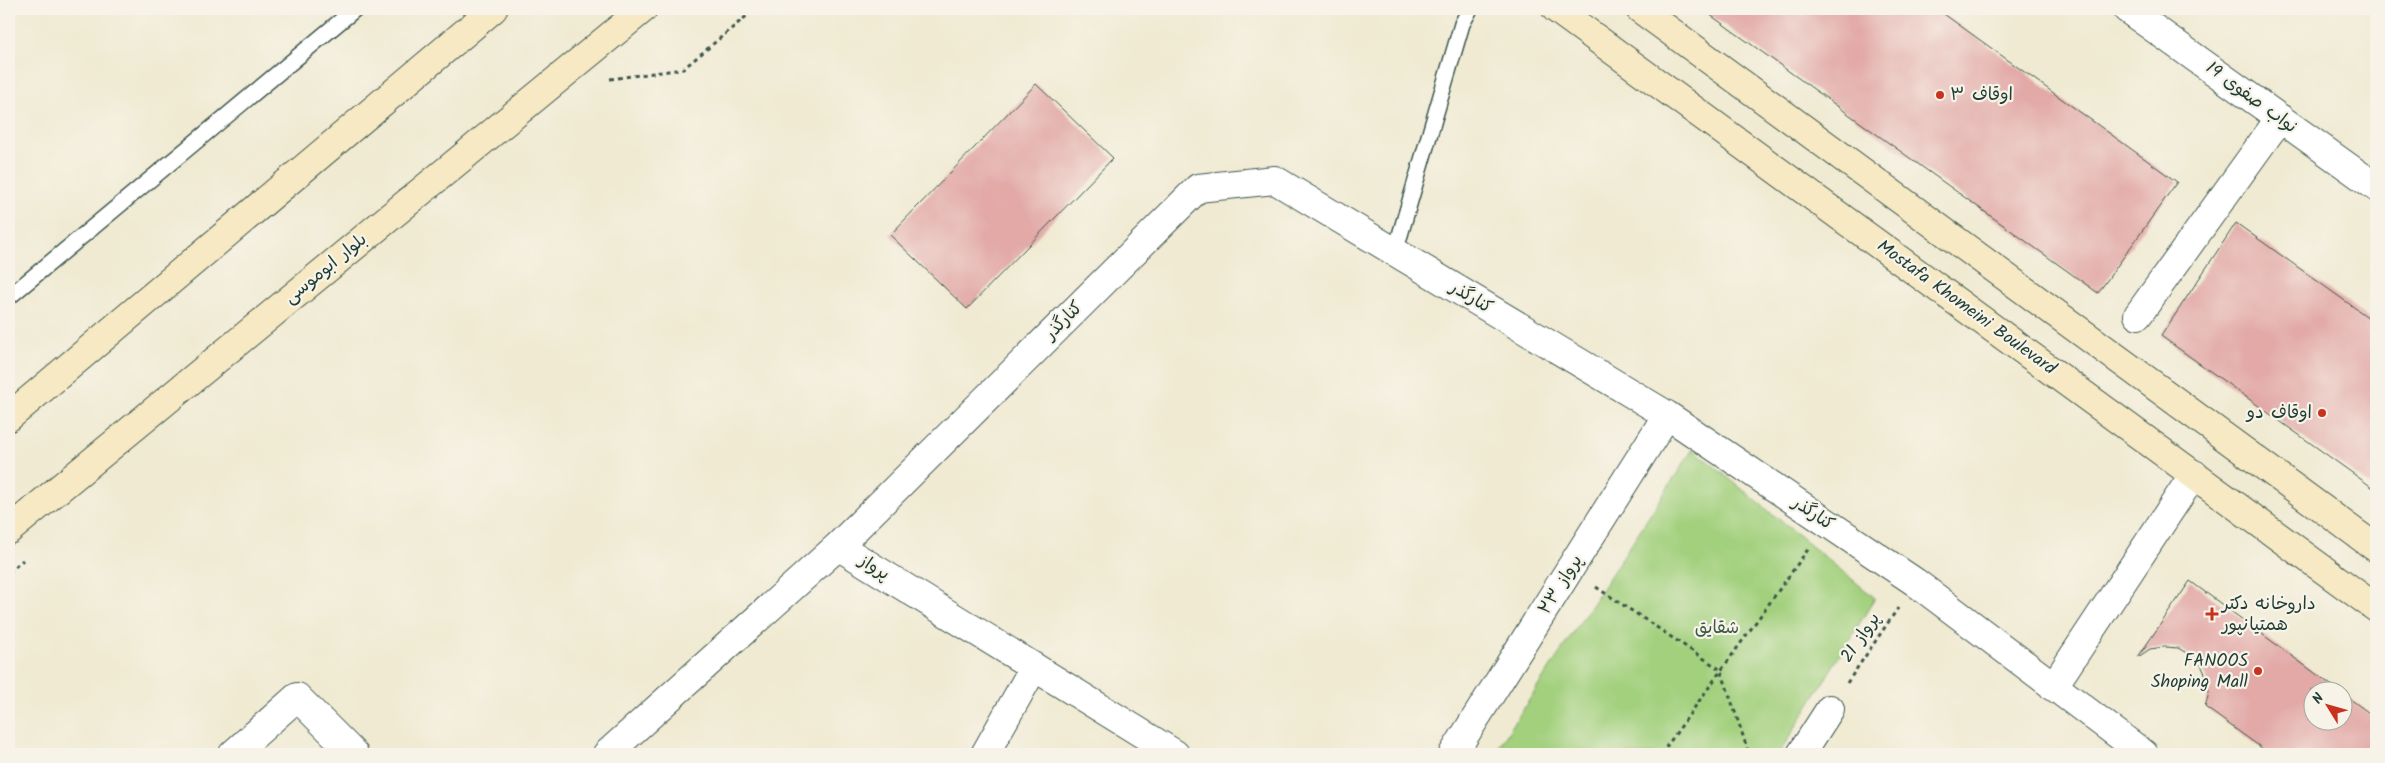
<svg xmlns="http://www.w3.org/2000/svg" width="2385" height="763" font-family="Kalam,'Playpen Sans Arabic',sans-serif">
	<style>
		.green { fill: #a2d07d; stroke: #608658 }
		.building { fill: #e2a9a7 }
		.lines { fill: none; stroke-linecap: round; stroke-linejoin: round }
		.service-casing { stroke: #3e574c; stroke-width: 18 }
		.minor-casing { stroke: #3e574c; stroke-width: 30 }
		.secondary-casing { stroke: #3e574c; stroke-width: 30 }
		.path { stroke: #3e574c; stroke-width: 3; stroke-dasharray: 4 4; stroke-linecap: butt }
		.service { stroke: #fff; stroke-width: 15 }
		.minor { stroke: #fff; stroke-width: 28 }
		.secondary { stroke: #f7e9c3; stroke-width: 28 }
		.poi-dot { fill: #c8321e; stroke: #f7f3e8; stroke-width: 2 }
		.labels { text-anchor: middle; dominant-baseline: central; stroke-width: 4.5; stroke-linejoin: round; paint-order: stroke }
		.poi-label { font-size: 18px; fill: #1f3d34; stroke: #f7f3e8; text-anchor: start }
		.street-label { font-size: 18px; fill: #1f3d34; stroke: #f7f3e8 }
		.park-label { font-size: 18px; fill: #395a43; stroke: #f7f3e8 }
	</style>
	<rect width="100%" height="100%" fill="#f7f3e8"/>
	<filter id="ink" filterUnits="userSpaceOnUse"><feTurbulence type="fractalNoise" baseFrequency=".02" numOctaves="2"/><feDisplacementMap in="SourceGraphic" scale="10" xChannelSelector="R" yChannelSelector="G"/><feConvolveMatrix kernelMatrix="1 2 1 2 8 2 1 2 1" color-interpolation-filters="sRGB"/></filter>
	<filter id="wash" filterUnits="userSpaceOnUse"><feTurbulence type="fractalNoise" baseFrequency=".0096" numOctaves="4" result="noise"/><feDisplacementMap in="SourceGraphic" scale="20" xChannelSelector="R" yChannelSelector="G"/><feGaussianBlur stdDeviation="1.12" result="paint"/><feColorMatrix in="noise" values="0 0 0 0 0 0 0 0 0 0 0 0 0 0 0 0 0 1.4 0 .05"/><feComposite in="paint" operator="in"/></filter>
	<g filter="url(#wash)">
		<rect width="100%" height="100%" fill="#f0ead2"/>
		<!-- green -->
		<path class="green" d="M 1693,449 L 1875,598 L 1779,754 L 1494,754 Z"/>
		<g id="blocks">
			<!-- building -->
			<path class="building" d="M 1702,9 L 1937,9 L 2177,182 L 2098,293 Z
				M 1036,84 L 1113,158 L 967,309 L 890,235 Z
				M 2236,223 L 2376,323 L 2376,490 L 2161,336 Z
				M 2190,581 L 2338,690 L 2312,690 L 2312,720 L 2342,720 L 2342,693 L 2376,718 L 2376,754 L 2270,754 L 2205,707 L 2209,693 L 2207,678 L 2201,665 L 2190,655 L 2178,648 L 2164,647 L 2150,649 L 2138,657 Z"/>
		</g>
	</g>
	<g filter="url(#ink)">
		<use href="#blocks" fill-opacity="0" stroke="#3e574c" stroke-width="1"/>
		<g class="lines">
			<!-- service casing -->
			<g class="service-casing">
				<path id="service" d="M 1395,252 L 1462,24 L 1470,9
					M 9,297 L 355,9"/>
			</g>
			<!-- minor casing -->
			<g class="minor-casing">
				<path id="minor" d="M 2127,9 L 2376,187
					M 2138,315 L 2280,118
					M 838,546 L 1198,188 L 1275,180 L 1667,415 L 1915,582 L 2144,754
					M 2053,687 L 2194,474
					M 233,754 L 297,697 L 354,754
					M 607,754 L 838,546 L 1175,754
					M 985,754 L 1034,667
					M 1453,754 L 1667,415
					M 1801,754 L 1830,709"/>
			</g>
			<!-- secondary casing -->
			<g class="secondary-casing">
				<path id="secondary" d="M 1556,9 L 2376,608
					M 1640,9 L 2376,548
					M 9,417 L 493,9
					M 9,530 L 643,9"/>
			</g>
			<!-- path -->
			<path class="path" d="M 610,79 L 683,69 L 755,9
				M 9,572 L 23,560
				M 1596,587 L 1721,670 L 1747,748 L 1746,754
				M 1847,683 L 1898,608
				M 1661,754 L 1809,548"/>
			<!-- service -->
			<use href="#service" class="service"/>
			<!-- minor -->
			<use href="#minor" class="minor"/>
			<!-- secondary -->
			<use href="#secondary" class="secondary"/>
		</g>
	</g>
	<!-- markers -->
	<g class="poi-dot">
		<circle cx="1940" cy="95" r="5"/>
		<circle cx="2322" cy="413" r="5"/>
		<path d="M2209.5 606.5h5v5h5v5h-5v5h-5v-5h-5v-5h5z"/>
		<circle cx="2258" cy="671" r="5"/>
	</g>
	<g class="labels">
		<!-- poi labels -->
		<g class="poi-label">
			<text x="1950" y="95">اوقاف ۳</text>
			<text x="2312" y="413" text-anchor="end">اوقاف دو</text>
			<text x="2222" y="604">داروخانه دکتر<tspan x="2222" dy="21">همتیانپور</tspan></text>
			<text x="2248" y="661" text-anchor="end">FANOOS<tspan x="2248" dy="21">Shoping Mall</tspan></text>
		</g>
		<!-- street labels -->
		<g class="street-label">
			<text transform="translate(2251 98) rotate(36)">نواب صفوی 19</text>
			<text transform="translate(326 269) rotate(-39)">بلوار ابوموسی</text>
			<text transform="translate(1471 298) rotate(31)">کنارگذر</text>
			<text transform="translate(1966 308) rotate(36)">Mostafa Khomeini Boulevard</text>
			<text transform="translate(1064 321) rotate(-45)">کنارگذر</text>
			<text transform="translate(1813 514) rotate(34)">کنارگذر</text>
			<text transform="translate(874 568) rotate(32)">پرواز</text>
			<text transform="translate(1561 585) rotate(-58)">پرواز ۲۳</text>
			<text transform="translate(1861 638) rotate(-56)">پرواز 21</text>
		</g>
		<!-- park labels -->
		<g class="park-label">
			<text x="1717" y="628">شقایق</text>
		</g>
	</g>
	<!-- margin -->
	<rect width="2385" height="763" fill="none" stroke="#f7f3e8" stroke-width="30"/>
	<!-- north arrow -->
	<g transform="translate(2328 706) rotate(307)"><circle r="24" fill="#f7f3e8" stroke="#a1aaa0"/>
	<path d="M0-4L9 19L0 12L-9 19Z" fill="#c8321e"/>
	<text y="-8" font-size="14" font-weight="bold" text-anchor="middle" fill="#1f3d34">N</text>
	</g>
</svg>
